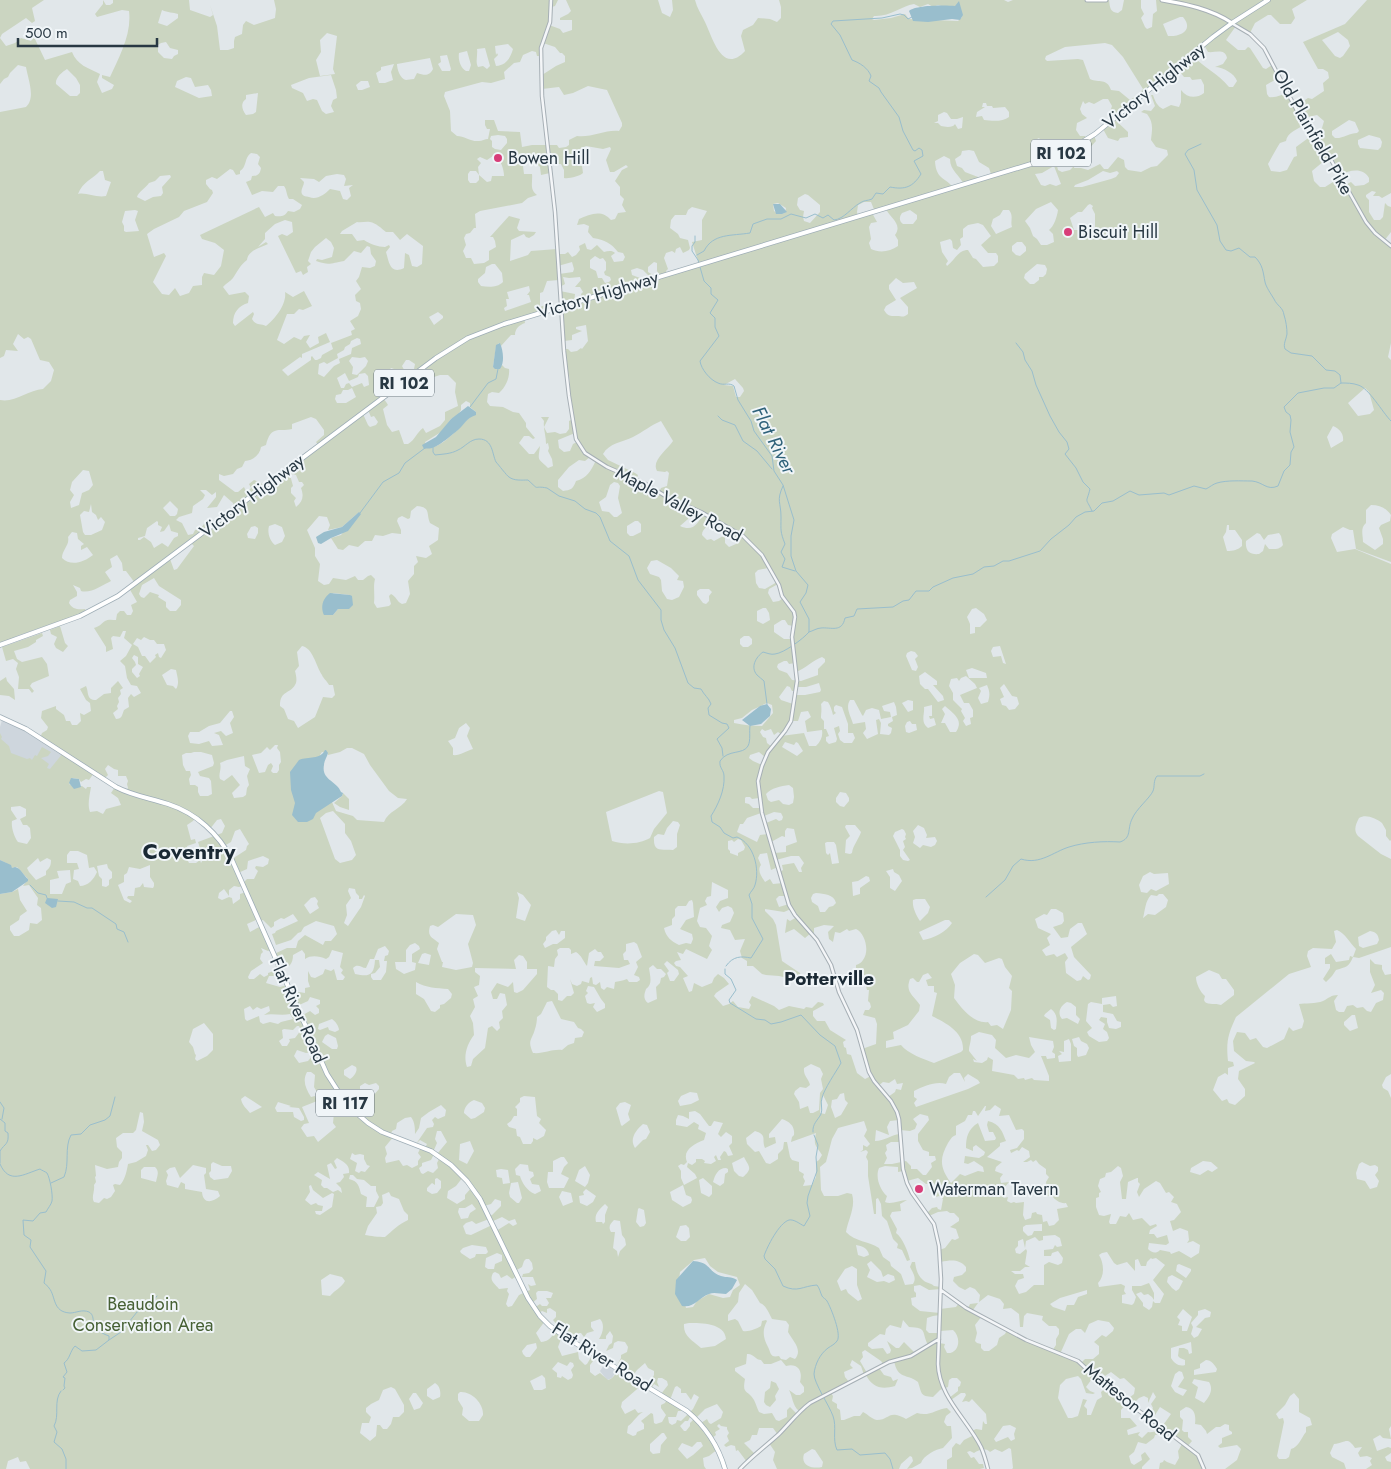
<svg xmlns="http://www.w3.org/2000/svg" width="1391" height="1469" font-family="Jost,sans-serif">
	<style>
		.built { fill: #ced6dd }
		.green { fill: #cbd5c1; fill-rule: evenodd }
		.water { fill: #99becd }
		.lines { fill: none; stroke-linecap: round; stroke-linejoin: round }
		.stream { stroke: #99becd; stroke-width: 1 }
		.tertiary-casing { stroke: #a6afb5; stroke-width: 4.5 }
		.secondary-casing { stroke: #a6afb5; stroke-width: 5 }
		.primary-casing { stroke: #9faeb7; stroke-width: 5.5 }
		.tertiary { stroke: #f4f6f8; stroke-width: 2.5 }
		.secondary { stroke: #fff; stroke-width: 3 }
		.primary { stroke: #fff; stroke-width: 4 }
		.poi-dot { fill: #d83d78; stroke: #f0f5f8; stroke-width: 2 }
		.labels { text-anchor: middle; dominant-baseline: central; stroke-width: 4; stroke-linejoin: round; paint-order: stroke }
		.shield { fill: #f0f5f8; stroke: #647179; stroke-width: 1 }
		.shield-label { font-size: 16px; font-weight: bold; fill: #283843 }
		.street-label { font-size: 18px; fill: #283843; stroke: #f0f5f8 }
		.poi-label { font-size: 18px; fill: #283843; stroke: #f0f5f8; text-anchor: start }
		.park-label { font-size: 18px; fill: #466034; stroke: #f0f5f8 }
		.water-label { font-size: 19px; font-style: italic; fill: #2f627a; stroke: #f0f5f8 }
		.neighbourhood-label { font-size: 19px; font-weight: bold; fill: #1a2934; stroke: #f0f5f8 }
		.district-label { font-size: 22px; font-weight: bold; fill: #1a2934; stroke: #f0f5f8 }
	</style>
	<rect width="100%" height="100%" fill="#e1e7ea"/>
	<!-- built -->
	<path class="built" d="M 2,720 L 18,726 L 64,756 L 53,772 L 6,755 L 0,740 L 0,727 Z
		M 606,1362 L 618,1368 L 612,1378 L 607,1380 L 600,1371 Z"/>
	<!-- green -->
	<path class="green" d="M 0,0 L 44,0 L 32,8 L 35,21 L 32,23 L 26,18 L 2,34 L 0,38 L 6,46 L 15,43 L 21,38 L 31,41 L 34,37 L 45,60 L 72,52 C 77,65 88,68 100,74 L 97,82 L 102,93 L 112,89 L 114,85 L 102,78 L 102,75 L 110,77 C 119,57 132,34 129,11 L 122,10 L 97,17 L 95,14 L 103,4 L 103,0 L 106,5 L 110,5 L 113,3 L 113,0 L 189,0 L 190,10 L 210,17 L 213,15 L 210,5 L 217,26 L 220,50 L 228,50 L 234,48 L 234,41 L 235,37 L 242,34 L 243,25 L 246,21 L 254,25 L 275,18 L 276,9 L 274,0 L 558,0 L 555,6 L 552,7 L 549,25 L 560,29 L 563,33 L 572,30 L 572,20 L 560,20 L 560,18 L 568,14 L 571,11 L 566,0 L 658,0 L 662,13 L 670,17 L 673,10 L 672,0 L 695,0 C 697,8 701,14 705,22 C 712,36 722,76 745,51 L 741,36 L 743,30 L 753,25 L 758,18 L 770,19 L 777,22 L 781,18 L 781,7 L 779,0 L 1004,0 L 1008,2 L 1013,0 L 1109,0 C 1110,8 1110,12 1118,13 L 1122,10 L 1124,0 L 1141,0 L 1141,8 L 1144,14 L 1141,18 L 1145,27 L 1147,29 L 1152,27 L 1153,14 L 1157,11 L 1156,0 L 1307,0 L 1292,9 L 1295,18 L 1291,24 L 1280,24 L 1271,15 L 1268,15 L 1255,23 L 1250,33 L 1236,26 L 1226,40 L 1238,50 L 1245,50 L 1248,47 L 1250,48 L 1263,68 L 1266,69 L 1272,65 L 1280,77 L 1266,85 L 1267,94 L 1269,97 C 1276,98 1282,95 1288,92 L 1296,106 L 1308,98 L 1312,99 L 1324,91 L 1323,83 L 1329,78 L 1328,72 L 1323,69 L 1318,69 L 1303,42 L 1345,24 L 1367,0 L 1391,0 L 1391,193 L 1382,198 L 1379,196 L 1373,196 L 1376,192 L 1372,191 L 1366,195 L 1366,197 L 1369,200 L 1369,212 L 1374,220 L 1380,220 L 1383,217 L 1385,203 L 1388,206 L 1391,207 L 1391,232 L 1384,241 L 1391,246 L 1391,343 L 1388,357 L 1391,360 L 1391,562 L 1356,549 L 1353,530 L 1350,530 L 1343,527 L 1332,534 L 1331,538 L 1337,552 L 1355,549 L 1391,564 L 1391,840 L 1390,841 L 1386,836 L 1386,830 L 1382,823 C 1375,818 1366,814 1359,818 C 1356,824 1353,830 1358,836 L 1381,854 L 1391,859 L 1391,947 L 1359,958 L 1353,957 C 1349,967 1346,967 1336,970 L 1332,976 L 1326,982 L 1323,979 L 1330,968 L 1330,964 L 1325,964 L 1325,958 L 1331,954 L 1336,962 L 1349,960 L 1350,956 L 1353,957 L 1356,949 C 1350,943 1345,933 1337,930 L 1334,931 L 1336,942 L 1332,949 L 1313,948 L 1308,951 L 1307,956 L 1311,967 L 1289,974 L 1236,1017 C 1228,1034 1226,1042 1228,1061 L 1233,1062 L 1234,1066 L 1228,1068 L 1228,1075 L 1225,1073 L 1218,1077 L 1213,1090 L 1222,1101 L 1227,1099 L 1229,1103 L 1235,1105 L 1245,1096 L 1245,1089 L 1238,1079 L 1239,1071 L 1255,1063 L 1254,1062 L 1246,1061 L 1234,1051 L 1233,1041 L 1237,1032 L 1245,1033 L 1250,1040 L 1256,1038 L 1263,1047 L 1267,1048 L 1284,1039 L 1289,1027 L 1293,1031 L 1302,1028 L 1304,1021 L 1299,1004 C 1305,1003 1316,1004 1323,1001 C 1329,998 1331,995 1338,995 L 1334,1001 L 1336,1010 L 1339,1012 L 1344,1012 L 1347,1006 L 1353,1005 L 1357,1008 L 1363,1007 L 1367,1011 L 1371,1012 L 1376,1003 L 1383,1000 L 1384,993 L 1381,990 L 1371,993 L 1375,985 L 1370,972 L 1370,959 L 1375,964 L 1382,965 L 1382,969 L 1385,975 L 1391,974 L 1391,1074 L 1386,1077 L 1382,1085 L 1383,1088 L 1388,1091 L 1391,1098 L 1391,1426 L 1389,1429 L 1391,1439 L 1383,1438 L 1380,1435 L 1373,1439 L 1377,1451 L 1388,1447 L 1391,1448 L 1391,1453 L 1385,1457 L 1387,1461 L 1391,1462 L 1391,1469 L 1366,1469 L 1372,1465 L 1370,1461 L 1372,1458 L 1367,1456 L 1360,1457 L 1358,1453 L 1362,1447 L 1355,1448 C 1347,1436 1346,1443 1334,1444 L 1330,1453 L 1332,1457 L 1344,1463 L 1346,1469 L 1225,1469 L 1237,1460 L 1241,1449 L 1237,1445 L 1220,1448 L 1218,1446 L 1222,1443 L 1222,1438 L 1232,1434 L 1232,1432 L 1229,1430 L 1229,1425 L 1225,1424 L 1220,1427 L 1216,1427 L 1207,1434 L 1206,1431 L 1201,1425 L 1195,1424 C 1196,1416 1195,1408 1186,1407 L 1180,1411 L 1180,1417 L 1183,1420 L 1182,1430 L 1184,1432 L 1188,1432 L 1188,1437 L 1192,1441 L 1187,1447 L 1199,1455 L 1204,1469 L 1159,1469 L 1160,1463 L 1163,1462 L 1164,1460 L 1167,1462 L 1175,1465 L 1179,1458 L 1178,1451 L 1182,1444 L 1164,1429 L 1160,1434 L 1155,1435 L 1154,1438 L 1146,1444 L 1138,1442 L 1134,1452 L 1129,1456 L 1131,1463 L 1134,1465 L 1142,1460 L 1141,1455 L 1145,1452 L 1150,1459 L 1142,1467 L 1142,1469 L 1012,1469 L 1013,1468 L 1011,1449 L 1009,1448 L 1002,1452 L 995,1449 L 990,1452 C 985,1447 979,1450 974,1453 L 970,1451 L 967,1452 L 971,1458 L 974,1457 L 979,1464 L 983,1464 L 984,1468 L 980,1469 L 947,1469 L 947,1460 L 952,1457 L 952,1448 L 956,1443 L 960,1445 L 964,1440 L 974,1435 L 972,1431 L 976,1429 L 982,1430 L 983,1421 L 985,1424 L 987,1424 L 986,1414 L 972,1399 L 969,1402 L 966,1401 L 962,1402 L 966,1395 L 965,1393 L 961,1393 L 951,1400 L 949,1398 L 958,1391 L 958,1387 L 960,1386 L 961,1382 L 957,1378 L 952,1378 L 949,1380 L 948,1387 L 940,1390 L 933,1397 C 920,1396 922,1394 918,1382 C 906,1373 898,1380 894,1361 L 884,1365 L 881,1361 L 865,1350 L 862,1352 L 863,1357 L 860,1361 L 867,1373 L 879,1368 L 884,1375 L 891,1377 L 893,1381 L 898,1379 L 895,1386 C 881,1390 872,1387 866,1375 L 864,1375 L 861,1366 L 852,1360 L 850,1365 L 853,1368 L 844,1372 L 845,1377 L 850,1383 L 831,1393 L 833,1396 L 832,1401 L 837,1404 L 837,1408 L 840,1410 L 841,1420 L 844,1420 L 854,1416 L 860,1416 L 863,1412 C 868,1414 871,1419 877,1420 C 890,1420 888,1409 906,1419 L 917,1413 C 929,1417 937,1409 947,1408 L 951,1412 L 946,1416 L 944,1422 L 947,1426 L 951,1426 L 952,1438 L 943,1448 C 936,1449 923,1456 921,1463 L 912,1468 L 907,1469 L 913,1461 L 912,1457 L 910,1456 L 901,1464 L 899,1469 L 777,1469 L 773,1460 L 775,1452 L 769,1443 L 778,1435 L 773,1428 L 759,1428 L 757,1435 L 752,1435 L 750,1440 L 744,1443 L 755,1454 L 747,1462 L 738,1450 L 736,1451 L 735,1446 L 731,1445 L 726,1447 L 724,1445 L 729,1441 L 727,1436 L 729,1433 L 727,1429 L 727,1427 L 721,1426 L 719,1424 L 717,1426 L 720,1429 L 715,1432 L 716,1435 L 712,1438 L 718,1449 L 709,1456 L 703,1458 L 704,1466 L 706,1469 L 30,1469 L 26,1461 L 20,1462 L 18,1457 L 8,1461 L 6,1469 L 0,1469 L 0,894 L 12,892 L 18,889 L 20,900 L 27,911 L 20,916 L 19,920 L 10,926 L 10,930 L 14,936 L 19,936 L 29,930 L 30,923 L 37,924 L 42,920 L 41,908 L 37,905 L 38,898 L 29,885 L 23,886 L 28,879 L 17,867 L 12,868 L 6,863 L 0,860 L 0,733 L 2,737 L 1,739 L 9,746 L 11,753 L 27,759 L 30,758 L 32,760 L 35,755 L 37,756 L 42,747 L 51,752 L 48,756 L 41,758 L 49,764 L 47,768 L 50,769 L 63,753 L 40,738 L 42,733 L 47,730 L 48,727 L 41,718 L 42,711 L 56,706 L 56,709 L 64,715 L 66,721 L 70,721 L 72,725 L 77,725 L 81,721 L 80,713 L 84,715 L 91,711 L 90,703 L 86,700 L 80,689 L 86,686 C 89,692 86,700 96,700 L 104,694 L 111,693 L 111,688 L 118,681 L 123,688 L 120,690 L 121,694 L 118,698 L 119,702 L 117,706 L 118,709 L 113,713 L 116,719 C 122,719 122,715 124,710 L 129,707 L 128,698 L 131,694 L 134,697 L 141,693 L 137,686 L 131,685 L 127,678 L 125,666 L 120,661 L 126,656 L 132,645 L 124,638 L 126,631 L 123,631 L 120,637 L 113,636 L 111,638 L 113,649 L 106,652 L 106,647 L 94,628 C 100,626 101,624 105,621 C 108,619 113,620 116,620 L 117,614 L 120,611 L 124,611 L 127,615 L 131,615 L 133,611 L 131,605 L 137,602 L 129,588 L 135,583 L 126,571 L 123,571 L 122,563 L 117,555 L 110,559 L 112,567 L 105,572 L 111,581 C 103,585 90,594 81,591 L 80,588 L 73,585 L 77,592 L 77,596 L 70,600 L 69,603 C 72,609 78,610 85,609 L 86,612 L 17,636 L 0,644 L 0,400 C 15,403 28,390 43,389 L 51,381 L 54,370 L 49,362 L 40,360 L 31,339 L 28,337 L 24,339 L 18,334 L 13,344 L 18,351 L 6,350 L 4,356 L 0,358 L 0,112 L 26,107 C 36,98 28,79 26,67 L 18,65 L 10,73 L 8,77 L 4,79 L 0,84 ZM 914,4 L 920,7 L 928,4 L 933,7 L 938,5 L 944,7 L 956,7 L 962,13 L 962,17 L 958,21 L 909,19 L 905,14 L 891,18 L 874,20 L 872,19 L 874,16 C 890,17 901,6 914,4 ZM 162,10 C 168,13 173,12 178,14 L 178,18 L 167,26 L 158,23 ZM 1180,17 L 1183,17 C 1194,30 1181,37 1168,36 L 1163,24 ZM 1338,32 L 1348,40 L 1350,46 L 1343,56 L 1340,58 L 1335,56 L 1322,40 ZM 327,33 L 337,36 L 333,69 L 335,74 L 320,76 L 316,60 L 321,52 L 320,40 ZM 166,42 L 170,48 L 178,50 L 178,54 L 174,56 L 172,59 L 164,58 L 158,52 L 158,45 L 161,43 ZM 543,43 L 555,47 L 560,53 L 562,53 L 565,56 L 565,62 L 556,66 L 542,75 L 542,89 L 559,87 L 564,95 L 573,93 L 588,86 L 607,90 L 622,123 L 622,126 L 619,131 C 607,129 591,138 577,136 L 569,140 L 569,145 L 566,147 L 559,148 L 557,145 L 532,145 L 522,147 L 520,132 L 498,131 L 494,120 L 485,120 L 485,125 L 487,129 L 490,129 L 488,139 C 485,139 482,141 479,141 C 471,142 464,136 457,136 L 451,131 L 450,111 L 444,96 L 445,92 L 482,82 L 491,83 L 505,79 L 504,72 L 514,63 L 520,62 L 523,55 L 532,51 L 536,52 L 537,56 L 541,56 ZM 1105,43 L 1112,45 L 1123,57 L 1143,89 L 1140,93 L 1130,100 L 1119,91 L 1111,90 C 1107,78 1099,83 1090,79 L 1083,60 L 1078,59 L 1047,61 L 1045,59 L 1046,56 L 1065,47 ZM 508,44 L 513,49 C 510,59 506,65 496,66 L 494,59 L 498,55 L 497,53 L 496,55 L 495,46 ZM 1204,45 L 1208,52 C 1215,53 1225,48 1227,58 L 1223,64 L 1215,67 C 1223,67 1235,74 1237,81 L 1233,87 L 1229,87 C 1218,73 1204,68 1192,55 ZM 485,48 L 490,66 L 487,69 L 483,66 L 478,67 C 475,62 478,55 477,49 ZM 467,51 L 471,65 L 469,71 L 466,71 C 460,68 458,59 459,53 ZM 447,55 L 451,69 L 450,71 L 442,71 L 438,64 L 441,62 L 440,56 ZM 430,58 L 433,69 C 429,77 424,75 417,73 L 414,79 C 411,79 408,80 406,80 C 400,79 397,69 397,64 ZM 394,64 L 391,72 L 393,80 L 385,83 L 379,83 L 376,73 L 381,70 L 381,67 ZM 1177,68 L 1184,77 L 1190,77 L 1192,80 L 1201,79 L 1204,85 L 1204,93 C 1196,99 1187,98 1181,90 L 1181,102 L 1179,107 L 1171,105 L 1163,109 C 1157,106 1155,101 1153,95 L 1151,95 L 1155,106 L 1151,111 L 1144,110 L 1141,112 L 1147,114 C 1154,123 1152,130 1151,140 L 1156,147 L 1167,150 L 1168,155 L 1157,166 L 1151,167 L 1141,172 L 1128,170 L 1125,167 L 1124,160 L 1118,157 L 1108,169 L 1104,169 L 1100,164 L 1088,170 L 1081,168 L 1074,168 L 1075,164 L 1096,141 L 1094,135 L 1087,140 L 1085,136 L 1080,136 L 1076,130 L 1077,123 L 1087,118 L 1082,114 L 1080,109 L 1083,101 L 1085,104 L 1089,102 L 1094,104 L 1103,99 L 1108,99 L 1112,106 L 1110,112 L 1116,118 ZM 67,69 L 76,78 L 80,85 L 80,93 L 77,96 L 70,96 L 56,84 C 55,78 62,72 67,69 ZM 331,75 L 336,90 L 337,98 L 333,100 L 331,106 L 334,112 L 326,114 L 322,111 L 317,100 L 313,99 L 307,101 L 303,93 L 292,88 L 291,85 L 309,78 ZM 186,77 L 191,78 L 195,87 L 208,85 L 211,90 L 212,96 L 199,98 L 175,87 L 177,81 ZM 361,81 L 368,81 L 370,87 L 362,90 L 358,90 L 356,85 ZM 258,93 L 256,112 L 253,114 L 246,115 C 242,110 240,103 246,99 L 246,95 ZM 983,103 L 986,103 L 987,106 L 992,106 L 993,108 L 1005,107 L 1009,112 L 1009,117 C 1003,122 992,121 984,120 L 982,116 L 976,117 L 977,112 L 985,107 L 982,107 ZM 944,112 L 947,113 L 951,119 L 957,119 L 963,117 L 962,128 L 958,129 L 955,124 C 953,128 945,127 941,126 L 938,123 L 934,123 L 938,121 L 938,115 ZM 1317,115 L 1324,121 L 1322,128 L 1296,147 L 1297,156 L 1294,157 L 1287,170 L 1280,172 L 1271,171 L 1268,164 C 1269,162 1279,144 1280,143 L 1286,141 C 1287,132 1299,129 1305,124 L 1304,122 L 1308,117 ZM 1349,120 L 1355,122 L 1359,131 L 1357,133 C 1350,133 1342,139 1335,138 L 1332,135 L 1332,131 ZM 498,135 L 505,136 L 507,139 L 507,143 L 501,150 L 495,149 L 492,147 L 492,141 L 490,139 L 491,136 ZM 1369,135 L 1380,138 L 1382,142 L 1381,147 L 1378,150 L 1360,148 L 1358,144 L 1358,140 ZM 1039,138 L 1048,150 L 1042,154 L 1038,153 L 1034,143 L 1035,140 ZM 586,146 L 603,149 L 610,147 L 611,149 L 606,160 L 610,172 L 614,172 L 626,165 L 628,167 L 622,170 L 615,181 L 620,187 L 620,195 L 624,199 L 622,205 L 626,212 L 618,213 L 615,219 L 611,220 C 602,209 590,214 579,219 L 577,225 L 584,224 L 589,226 L 588,232 L 593,238 C 605,240 611,243 618,252 L 623,253 L 625,257 L 623,261 L 614,262 L 611,256 L 615,253 C 612,250 608,251 604,252 L 597,245 L 591,250 L 587,249 L 585,243 L 579,246 L 580,250 L 576,255 L 572,257 L 568,252 L 565,254 L 558,254 L 557,249 L 531,251 L 528,255 L 510,261 L 511,240 L 524,234 L 526,237 L 529,238 L 534,235 L 536,232 L 519,231 L 517,228 L 520,219 L 509,216 L 490,237 L 493,237 L 495,241 L 496,247 L 489,251 L 489,260 L 484,263 L 474,264 L 471,258 L 466,258 L 463,251 L 466,245 L 464,238 L 466,234 L 470,233 L 474,228 L 476,228 L 475,214 L 480,211 L 522,203 L 528,198 L 537,195 C 529,189 533,182 532,174 L 524,174 L 522,158 L 529,154 L 535,156 L 536,163 L 540,167 L 541,175 L 550,173 L 550,164 L 561,164 L 564,170 L 564,178 C 569,179 580,176 583,173 L 582,166 L 575,161 C 574,151 578,150 586,146 ZM 969,150 L 974,151 L 979,162 L 989,168 L 992,177 L 979,180 L 978,177 L 965,172 L 962,168 L 957,166 L 955,159 L 961,155 L 962,151 ZM 251,153 L 257,154 L 260,157 L 258,164 L 261,168 C 260,174 258,176 252,176 L 251,180 L 246,182 L 252,195 L 262,191 L 273,192 L 278,186 L 284,186 C 287,190 286,194 289,199 L 293,199 L 302,205 L 300,209 L 294,212 L 288,211 C 285,216 281,217 275,216 L 273,213 L 265,217 L 259,207 L 200,235 L 202,239 L 215,243 L 224,250 L 221,266 L 214,275 L 204,273 L 202,277 L 202,285 L 193,286 L 189,293 L 180,296 L 175,288 L 169,295 L 162,294 L 153,282 L 166,256 L 164,253 L 154,257 L 147,234 L 154,229 L 179,217 L 184,211 L 207,202 L 213,193 L 212,190 L 210,189 L 206,184 L 206,180 L 212,177 L 217,179 L 230,169 L 233,170 L 236,175 L 240,174 L 240,171 C 247,167 244,158 251,153 ZM 493,156 L 496,156 C 501,161 504,169 504,176 L 492,176 L 491,181 L 487,182 L 479,175 L 478,167 L 481,163 L 477,159 L 480,157 L 487,160 ZM 944,156 L 950,159 C 950,171 960,175 964,185 L 953,188 C 947,177 936,181 935,161 ZM 1068,160 L 1072,162 L 1073,167 L 1070,170 L 1062,172 L 1058,170 L 1057,166 L 1060,162 ZM 1324,161 L 1332,161 L 1340,175 C 1350,170 1363,167 1369,178 L 1369,182 L 1364,185 L 1355,186 L 1351,182 L 1345,185 L 1341,177 L 1325,187 L 1320,187 L 1314,181 L 1312,171 ZM 1054,166 L 1061,184 L 1056,186 L 1050,184 L 1045,186 L 1041,185 L 1035,174 L 1042,173 ZM 100,171 L 103,171 L 105,180 L 111,182 L 106,196 C 96,198 86,192 78,194 C 83,181 92,180 100,171 ZM 470,171 L 476,171 L 479,175 L 479,180 L 476,183 L 470,183 L 468,180 L 468,174 ZM 1103,171 L 1110,173 L 1117,171 L 1119,173 L 1116,177 L 1111,179 L 1082,187 L 1074,187 L 1075,185 L 1088,180 ZM 337,174 L 344,175 L 346,179 L 344,186 L 353,185 L 349,188 L 351,196 L 347,200 L 343,199 L 340,191 L 330,189 C 324,195 317,200 309,197 C 306,196 304,197 302,194 C 300,190 304,186 304,182 L 300,178 L 314,179 L 319,182 L 326,176 ZM 170,175 L 171,177 L 162,187 L 163,193 L 161,196 L 153,197 L 145,201 L 137,197 C 138,192 146,188 149,183 L 155,181 L 160,176 ZM 805,194 L 808,195 L 820,205 L 820,212 L 810,223 L 804,221 L 803,217 L 804,211 L 800,210 L 797,205 L 798,198 ZM 864,202 L 871,202 L 875,212 L 886,209 C 890,218 903,224 895,235 L 898,240 L 898,246 C 890,252 879,253 871,249 L 869,243 L 871,239 L 869,227 L 871,223 L 877,222 L 872,213 L 858,217 L 857,212 L 858,205 ZM 1051,202 L 1058,210 C 1057,217 1054,226 1049,230 L 1053,234 L 1054,242 L 1047,245 L 1041,245 L 1037,239 L 1033,236 L 1030,228 L 1025,221 L 1036,209 ZM 778,203 L 786,208 L 785,213 L 778,214 L 774,211 L 773,204 ZM 1090,204 L 1093,206 L 1092,208 L 1095,214 L 1095,227 L 1089,233 L 1082,234 L 1079,230 L 1074,230 L 1070,218 L 1078,212 L 1082,212 L 1088,205 ZM 692,207 L 707,211 L 702,220 L 702,240 L 692,242 L 700,267 L 697,268 L 697,266 L 667,274 L 666,271 L 668,269 L 664,258 L 666,253 L 672,251 L 675,253 L 676,249 L 680,247 L 683,253 L 689,250 L 690,248 L 688,240 L 680,238 L 678,234 L 670,228 L 671,220 L 675,215 L 686,215 L 688,210 ZM 135,210 L 138,211 L 135,220 L 139,231 L 126,232 L 124,231 L 124,226 L 122,222 L 125,211 ZM 910,210 L 917,215 L 917,219 L 913,224 L 903,224 C 899,221 899,217 902,213 ZM 1003,210 L 1009,210 C 1014,216 1010,221 1012,227 L 996,234 L 991,226 L 993,219 L 1000,215 ZM 285,220 L 292,222 L 293,232 L 287,236 L 282,234 L 278,236 L 296,273 L 301,271 L 303,275 L 308,272 L 307,267 L 311,264 L 308,261 L 311,252 L 315,247 L 326,238 L 331,242 L 334,248 L 332,257 L 322,260 L 317,259 L 316,261 C 330,266 331,263 344,261 L 354,251 L 361,253 L 367,246 L 370,247 L 371,254 L 376,261 L 375,266 L 370,268 L 362,267 L 359,277 L 356,281 L 361,289 L 355,295 L 356,301 L 360,303 L 361,309 L 358,316 L 350,321 L 355,329 L 351,331 L 352,335 L 331,343 L 333,349 L 322,355 L 321,358 L 317,360 L 315,360 L 312,356 L 311,357 L 311,360 L 288,376 L 282,370 L 300,357 L 302,358 L 302,354 L 330,342 L 326,333 L 318,337 L 319,343 L 310,348 L 306,342 L 310,335 L 304,336 L 301,340 L 294,337 L 284,344 L 277,340 L 287,314 L 294,314 L 299,309 L 303,310 L 312,306 L 304,291 L 293,297 L 285,292 C 287,304 275,319 266,326 C 260,323 256,326 252,319 L 254,314 L 253,312 L 235,326 L 233,323 C 233,313 238,306 248,303 L 249,296 L 245,292 L 229,295 L 223,287 C 226,283 230,282 233,278 C 237,272 241,264 247,260 C 248,250 260,248 268,244 L 266,242 L 258,247 L 265,239 L 265,233 L 275,224 ZM 357,222 C 361,223 366,221 370,222 C 376,223 381,228 386,232 L 393,232 L 400,240 L 407,234 L 423,246 L 422,264 L 417,267 L 412,266 L 409,255 L 405,253 L 404,268 C 390,275 389,262 386,252 L 390,247 L 389,245 L 385,247 C 378,247 370,244 364,240 L 357,241 L 352,234 L 340,234 L 342,231 ZM 978,223 L 983,225 L 991,236 L 981,245 L 988,253 L 996,253 L 998,256 L 998,262 L 994,266 L 983,267 L 976,259 L 973,258 L 968,250 C 958,250 955,260 947,266 L 946,264 L 948,261 L 942,252 L 940,242 L 950,239 L 952,241 L 953,248 L 957,250 L 961,245 L 960,239 L 963,237 L 963,229 L 968,225 ZM 1017,242 L 1022,242 L 1026,247 L 1026,251 L 1020,256 L 1016,255 L 1012,251 L 1012,246 ZM 595,256 L 600,259 L 603,258 L 606,262 L 606,270 L 604,272 L 605,275 L 610,277 L 611,280 L 609,282 L 605,283 L 602,278 L 598,278 L 596,271 L 590,268 L 590,260 ZM 572,262 L 574,269 L 573,272 L 559,274 L 558,266 ZM 654,262 L 657,263 L 657,271 L 660,276 L 641,282 L 640,278 L 632,275 L 631,270 L 637,268 L 643,270 L 649,276 L 653,275 L 648,272 L 648,267 ZM 492,264 L 495,264 L 502,273 L 503,282 C 497,288 488,287 481,286 L 478,282 L 478,279 L 485,273 L 486,267 ZM 1037,264 L 1045,265 L 1047,269 L 1046,274 L 1043,277 L 1039,277 L 1039,280 L 1034,284 L 1030,284 L 1024,278 L 1025,274 ZM 563,277 L 569,278 L 580,277 L 581,280 L 575,287 L 580,287 L 583,292 L 581,294 L 582,300 L 574,302 L 575,294 L 560,291 L 561,300 L 570,300 L 571,303 L 561,307 L 564,341 L 572,340 L 572,335 L 582,331 L 576,329 L 576,327 L 586,325 L 588,341 L 582,349 L 581,348 L 577,351 L 571,352 L 568,349 L 564,349 L 567,375 L 569,375 L 570,384 L 568,384 L 573,419 L 569,421 L 569,429 L 566,433 L 560,434 L 555,432 L 547,433 L 544,427 L 549,417 L 541,417 L 544,421 C 543,429 546,435 546,444 L 548,443 L 549,448 L 548,451 L 552,459 L 553,466 L 548,468 C 537,457 538,462 540,446 L 534,454 L 529,454 L 519,443 L 524,436 L 529,436 L 533,439 L 535,438 L 526,427 L 526,423 L 519,413 L 513,412 L 503,407 L 490,406 L 487,402 L 488,394 L 492,392 L 499,393 C 506,387 510,377 509,369 L 505,368 L 502,365 L 498,369 L 493,367 L 496,347 L 499,343 L 501,346 L 511,335 L 515,335 C 515,329 519,325 525,323 L 524,318 L 550,310 L 548,304 L 540,307 L 540,293 L 543,292 L 547,281 L 559,280 L 560,287 L 565,284 ZM 896,278 L 903,283 L 914,282 L 917,288 L 900,298 L 908,307 L 908,314 C 903,318 902,316 897,316 C 891,316 888,317 884,310 L 886,306 L 896,300 L 889,289 L 889,285 ZM 529,286 L 530,291 L 527,295 L 529,295 L 531,302 L 505,311 L 504,308 L 507,306 L 506,299 L 509,299 L 507,292 ZM 438,312 L 443,316 L 443,318 L 434,325 L 429,317 ZM 357,338 L 360,339 L 361,344 L 352,348 L 351,354 L 339,359 L 340,363 L 334,366 L 324,377 L 318,374 L 319,364 L 324,362 L 327,364 L 338,358 L 337,354 L 344,350 L 345,347 L 350,344 L 351,341 ZM 352,357 L 360,358 L 365,357 L 368,361 L 366,366 L 357,375 L 352,374 L 353,367 L 349,361 ZM 406,360 L 409,360 L 415,364 L 414,369 L 411,371 L 414,376 L 409,379 L 402,366 ZM 391,368 L 394,369 L 396,372 L 399,372 L 405,381 L 401,385 L 398,381 L 396,383 L 398,387 L 403,391 L 416,386 L 427,387 L 432,385 L 431,378 L 440,375 L 448,375 L 456,383 L 455,392 L 458,406 L 445,412 L 445,420 L 440,426 L 426,433 L 423,428 C 417,432 415,440 408,444 L 404,444 L 399,430 L 392,432 L 387,425 L 383,409 L 388,405 C 384,397 373,393 377,382 L 384,379 L 387,381 L 388,386 L 383,389 L 387,396 L 396,389 L 388,384 L 390,379 L 388,372 ZM 345,373 L 349,381 L 358,377 L 359,374 L 365,373 L 368,376 L 369,385 L 364,387 L 362,383 L 352,387 L 349,383 L 346,384 L 344,388 L 341,388 L 337,378 ZM 735,379 L 743,388 L 744,391 L 740,397 L 736,397 L 733,386 L 724,385 ZM 352,388 L 356,397 L 346,403 L 337,403 L 335,399 L 336,395 L 341,394 L 343,390 L 348,390 ZM 1365,388 L 1369,392 L 1374,410 L 1370,414 L 1358,416 L 1348,403 ZM 466,401 L 470,403 L 470,407 L 476,412 C 462,422 445,448 428,448 L 425,442 L 441,432 L 451,419 L 458,415 L 461,410 L 461,405 ZM 368,410 L 371,417 L 374,416 L 378,422 L 376,425 L 370,427 L 368,425 L 363,414 ZM 311,417 L 316,419 L 324,430 L 324,435 L 316,442 L 319,446 L 264,487 L 261,483 L 254,480 L 249,484 L 251,488 L 248,491 L 246,491 L 244,487 L 238,492 L 235,492 L 219,480 L 219,474 L 224,476 L 233,474 L 237,469 L 242,467 L 245,461 C 252,461 260,455 261,447 L 266,445 C 271,425 278,432 292,429 L 292,424 ZM 661,421 L 673,441 C 667,450 651,461 657,471 L 665,472 L 667,471 L 669,473 L 667,486 L 661,488 L 659,492 L 636,480 L 638,475 L 635,473 L 608,460 L 603,454 C 609,443 623,442 633,437 C 643,432 651,425 661,421 ZM 1333,426 C 1340,429 1344,434 1343,441 L 1331,448 L 1327,437 ZM 575,433 L 577,442 L 573,444 L 570,451 L 564,452 L 559,448 L 558,440 ZM 590,457 L 596,460 C 591,471 587,478 576,481 C 573,489 571,490 563,491 L 558,487 L 558,480 L 569,467 L 579,460 L 585,461 ZM 83,470 L 89,471 L 93,485 L 89,490 L 82,493 L 79,505 L 71,508 L 70,502 L 74,495 L 70,490 L 72,482 ZM 293,474 L 296,475 L 299,482 L 302,482 L 304,485 L 301,488 C 304,496 303,501 296,507 L 294,501 L 296,498 L 291,493 L 291,488 L 293,486 L 290,475 ZM 614,482 L 618,483 L 620,486 L 618,498 L 622,513 L 617,517 L 614,517 L 609,512 L 602,511 L 599,502 L 606,497 L 610,485 ZM 200,490 L 206,490 L 212,495 L 216,492 L 216,497 L 207,508 L 217,507 L 224,495 L 233,503 L 235,509 L 212,526 L 207,520 L 201,528 L 195,530 L 193,534 L 188,535 L 182,523 L 176,520 L 179,517 L 192,513 L 193,506 L 203,499 L 205,495 ZM 170,501 L 178,509 L 177,514 L 175,516 L 170,516 L 163,508 ZM 91,504 L 92,512 L 96,515 L 98,520 L 101,517 L 105,522 L 102,530 L 91,535 L 85,535 L 83,532 L 80,515 L 84,511 L 89,512 ZM 1371,505 C 1380,505 1386,508 1391,515 L 1390,521 L 1381,525 L 1379,528 L 1383,539 L 1383,544 L 1375,550 L 1363,542 C 1363,535 1360,528 1366,523 L 1366,510 ZM 417,506 C 431,507 426,514 430,523 L 439,528 L 438,540 L 429,546 L 432,554 L 426,558 L 416,556 L 418,562 L 414,566 L 414,574 L 408,581 L 410,594 L 406,603 L 402,604 C 397,602 396,596 391,594 L 389,596 L 391,604 L 389,606 L 377,608 L 374,603 C 375,594 373,587 375,579 L 371,575 L 368,576 L 363,580 L 358,580 L 355,576 L 346,580 L 333,578 L 329,584 L 324,585 L 318,581 L 320,564 L 315,556 L 315,548 L 307,530 L 319,516 L 327,517 L 330,525 L 328,530 L 342,527 L 359,512 L 341,535 L 331,538 L 338,549 L 343,550 L 349,545 L 358,547 L 365,541 L 372,541 L 375,535 L 383,536 L 392,533 L 401,534 L 401,530 L 397,521 L 398,518 L 402,516 L 408,519 L 410,518 L 411,511 ZM 699,511 L 703,513 C 698,524 693,532 680,526 L 688,519 L 689,515 L 696,515 ZM 715,520 L 738,531 L 735,536 L 737,539 L 736,544 L 729,547 L 725,543 L 725,535 L 714,541 L 711,539 L 707,540 L 702,535 C 702,527 711,526 715,520 ZM 157,521 L 158,522 L 158,525 L 162,527 L 160,532 L 164,531 L 169,524 L 171,531 L 178,533 L 178,536 L 174,538 L 168,547 L 162,543 L 154,548 L 151,542 L 144,537 L 140,540 L 138,540 L 138,538 L 145,536 L 147,528 ZM 635,521 L 638,521 L 641,524 L 641,532 L 633,536 L 630,536 L 627,533 L 627,526 ZM 275,524 L 282,527 L 285,536 L 282,542 L 275,545 C 270,541 267,533 269,526 ZM 1227,525 L 1229,525 L 1229,530 L 1235,530 L 1242,540 L 1242,546 C 1238,550 1233,551 1227,551 L 1223,537 L 1226,532 ZM 255,526 L 258,528 L 258,533 L 255,539 L 248,538 L 247,534 L 251,527 ZM 72,532 L 77,533 L 78,539 L 84,544 L 81,546 L 81,550 L 87,547 L 93,555 C 84,562 71,567 62,558 C 62,550 70,545 68,537 ZM 1257,533 L 1260,534 L 1264,540 L 1268,535 L 1279,533 L 1281,536 L 1283,545 C 1279,550 1274,549 1269,549 L 1265,544 L 1263,551 L 1259,554 C 1250,555 1245,551 1246,541 ZM 191,543 L 194,546 L 177,569 L 174,570 L 170,559 ZM 657,560 L 671,568 L 679,576 L 677,580 L 683,581 L 684,587 L 679,597 L 672,600 L 667,599 L 662,591 L 661,580 L 659,577 L 650,574 L 647,568 L 651,561 ZM 768,568 L 777,582 L 765,589 L 759,588 L 756,583 L 755,573 L 758,570 ZM 154,578 L 159,586 L 181,600 L 181,605 L 176,611 L 170,611 L 166,607 L 166,602 L 158,597 L 159,595 L 150,592 L 144,598 L 141,597 L 139,594 L 142,585 ZM 778,584 L 783,598 L 779,601 L 773,602 L 768,593 L 769,589 ZM 709,589 L 712,592 L 709,596 L 709,601 L 706,604 L 703,603 L 697,595 L 697,591 L 700,589 ZM 333,593 L 350,595 L 346,608 L 338,609 L 333,615 L 324,615 ZM 763,608 L 766,608 L 769,613 L 770,620 L 763,624 L 757,621 L 757,611 ZM 976,608 L 984,614 L 987,620 L 980,627 L 975,627 L 975,633 L 970,634 L 970,624 L 967,617 L 972,609 ZM 782,620 L 785,620 L 788,625 L 793,626 L 792,639 L 784,639 L 774,632 L 774,625 ZM 744,636 L 749,636 L 752,639 L 752,644 L 748,647 L 743,647 L 740,644 L 740,639 ZM 144,637 L 150,640 L 154,640 L 157,644 L 164,644 L 166,650 L 161,658 L 159,657 L 158,653 L 155,655 L 156,657 L 150,663 L 145,656 L 142,656 L 138,647 L 133,644 L 137,638 L 141,640 ZM 302,646 C 313,648 316,666 322,675 C 323,678 327,681 329,685 L 333,685 L 335,695 L 332,698 L 323,697 L 315,717 L 298,728 L 294,721 L 288,719 L 284,709 L 280,706 C 280,689 291,695 296,683 C 297,679 296,675 295,671 L 299,666 L 297,652 ZM 1000,646 L 1006,664 L 1003,663 L 1001,656 L 993,657 L 991,651 L 993,647 ZM 911,651 L 915,652 L 918,656 L 915,659 L 918,667 L 916,671 L 912,670 L 906,656 L 907,653 ZM 134,655 L 138,657 L 138,664 L 143,667 L 139,674 L 140,676 L 137,678 L 132,672 L 132,669 L 136,665 L 135,662 L 132,658 ZM 822,657 L 825,659 L 825,662 L 818,669 L 818,675 L 801,681 L 792,680 L 787,673 L 779,670 L 777,667 L 778,664 L 784,661 L 787,661 L 789,664 L 795,663 L 796,672 C 805,669 813,660 822,657 ZM 972,668 L 986,673 L 987,678 L 969,678 L 966,670 ZM 171,669 L 176,670 C 177,676 180,683 176,689 L 173,686 L 167,685 L 162,675 ZM 925,672 L 937,681 L 937,685 L 933,685 L 943,696 L 944,700 L 938,702 L 928,689 L 925,689 L 920,684 L 919,676 ZM 966,676 L 975,684 L 977,688 L 960,695 L 964,703 L 969,703 L 973,710 L 973,717 L 970,718 L 971,724 L 966,726 L 963,721 L 965,718 L 961,711 L 962,709 L 953,700 L 953,693 L 949,686 L 951,679 L 957,678 L 959,681 L 961,678 ZM 819,683 L 821,690 L 820,692 L 805,695 L 796,695 L 793,704 L 781,700 L 779,697 L 787,686 L 790,687 L 792,691 L 796,691 L 797,687 L 806,687 ZM 1004,684 L 1012,696 L 1017,697 L 1019,704 L 1015,709 L 1009,710 L 1006,706 L 1002,705 L 1000,699 L 1004,697 L 1000,688 ZM 987,685 C 990,692 990,695 988,702 L 981,704 L 978,698 L 981,691 L 979,688 ZM 850,700 L 854,700 L 862,715 L 863,716 L 866,710 L 872,708 L 879,710 L 881,719 L 891,717 L 890,712 L 884,711 L 882,706 L 894,702 L 896,707 L 897,715 L 892,717 L 893,721 L 888,724 L 888,726 L 892,728 L 891,733 L 889,735 L 880,734 L 881,723 L 879,719 L 876,720 L 878,734 L 867,739 L 863,733 L 866,729 L 865,722 L 853,724 C 851,716 845,708 850,700 ZM 908,700 L 913,701 L 913,710 L 908,712 L 902,703 ZM 824,701 L 828,702 C 831,707 832,711 833,715 L 836,713 L 834,711 L 834,707 L 836,705 L 842,707 L 848,724 L 848,733 L 853,733 L 855,738 L 852,743 L 844,743 L 840,740 L 838,734 L 840,731 L 839,726 L 834,728 L 837,739 L 836,742 L 829,744 L 826,741 L 826,737 L 829,736 L 826,729 L 824,729 L 824,721 L 821,718 C 821,713 822,710 821,704 ZM 767,703 L 772,705 L 773,713 L 762,726 C 752,726 743,725 734,723 L 734,720 L 742,718 L 752,710 ZM 932,705 L 932,716 L 929,716 L 930,719 L 934,718 L 936,725 L 928,728 C 920,722 925,714 924,707 ZM 945,706 C 954,714 964,720 956,732 L 950,732 L 945,723 L 941,723 L 945,714 L 942,709 ZM 230,711 L 232,711 L 234,717 L 230,723 L 233,733 L 226,736 L 221,731 L 214,733 L 219,735 L 223,745 L 212,746 L 209,741 L 199,744 L 190,743 L 188,736 L 190,732 L 199,732 L 209,726 L 220,723 ZM 808,711 L 811,717 L 805,721 L 807,732 L 822,730 C 823,736 821,741 816,746 L 809,746 L 804,733 L 781,736 L 772,747 L 767,743 L 766,738 L 763,737 L 760,732 L 762,729 L 765,731 L 771,729 L 774,735 L 778,732 L 782,735 L 791,721 L 798,721 L 801,712 ZM 910,721 L 912,724 L 916,724 L 917,730 L 909,733 L 906,732 L 905,726 L 907,722 ZM 466,723 L 470,728 L 467,736 L 473,749 C 466,751 459,756 453,755 L 453,748 L 448,741 L 455,738 L 459,728 ZM 785,742 L 794,745 L 796,742 L 798,743 L 803,751 L 797,756 L 782,747 ZM 275,745 L 278,745 L 277,748 L 280,752 L 281,762 L 279,765 L 279,770 L 277,773 L 273,773 L 271,771 L 273,766 L 271,763 L 268,765 L 265,772 L 259,773 L 252,755 L 261,753 L 267,747 L 270,750 ZM 347,748 L 352,748 L 364,754 L 370,765 L 389,791 L 398,798 L 407,799 C 401,809 388,811 384,822 L 357,820 L 353,816 L 336,811 L 317,769 L 321,757 L 320,755 L 322,752 L 328,753 L 328,755 L 340,752 ZM 194,752 L 201,752 L 212,755 L 214,763 L 213,766 L 198,772 L 200,776 L 209,778 L 211,781 L 212,794 L 208,796 L 200,796 L 198,792 L 198,787 L 195,785 L 190,785 L 189,779 L 191,775 L 190,771 L 186,771 L 183,765 L 182,755 L 186,753 L 191,753 ZM 759,752 L 765,757 L 762,765 L 753,761 L 749,758 L 750,755 ZM 244,756 L 245,766 L 250,769 L 247,776 L 249,785 L 247,788 L 246,795 L 243,797 L 234,798 L 232,793 L 240,785 L 232,775 L 224,781 L 220,779 C 218,774 222,769 220,763 L 227,760 ZM 108,765 L 114,769 L 118,770 L 118,776 L 126,776 L 128,781 L 127,784 L 128,788 L 125,792 L 115,787 L 111,793 L 118,798 L 121,805 L 106,809 L 103,814 L 97,811 L 90,812 C 87,804 90,794 91,787 L 87,787 L 86,789 L 82,786 L 74,787 L 69,784 L 73,778 L 79,779 L 81,782 L 86,779 L 89,780 L 94,773 L 104,779 L 108,775 L 105,769 ZM 789,785 L 793,788 L 794,797 L 793,803 L 789,805 L 783,804 L 779,800 L 771,802 L 768,800 L 766,794 C 771,788 781,786 789,785 ZM 659,791 L 663,792 L 667,813 L 654,829 L 650,838 C 640,844 624,845 612,841 L 606,812 ZM 840,792 L 846,793 L 849,798 L 849,801 L 844,807 L 840,806 L 836,802 L 836,798 ZM 746,797 L 750,797 L 752,799 L 759,798 L 761,808 L 753,808 L 749,804 L 745,803 L 745,798 ZM 11,807 L 20,806 L 26,809 L 26,816 L 20,819 L 23,825 L 27,825 L 30,828 L 31,838 L 27,844 L 18,842 C 14,837 11,827 12,821 L 17,819 L 11,810 ZM 333,811 L 345,824 L 345,833 L 351,841 L 356,855 L 352,860 L 340,863 L 335,859 L 320,818 L 326,813 ZM 774,812 L 781,813 L 783,817 L 782,820 L 779,821 L 776,819 L 766,823 L 768,834 L 760,835 L 757,842 L 737,832 L 740,824 L 743,824 L 747,818 L 761,813 L 764,816 ZM 195,818 L 210,829 L 217,820 L 221,819 L 225,826 L 222,833 L 198,842 L 201,851 L 201,855 L 204,858 L 201,863 L 200,860 L 196,863 L 189,863 L 186,857 L 188,850 L 187,846 L 196,843 L 195,839 L 191,840 L 187,825 L 193,821 ZM 673,821 L 678,822 L 680,825 L 677,834 L 677,847 L 673,850 C 661,849 653,853 654,837 L 658,834 L 664,835 L 667,828 ZM 846,825 L 855,825 L 861,832 C 859,839 853,845 852,853 L 850,854 L 845,853 L 846,840 L 850,836 L 845,827 ZM 918,825 L 924,828 L 927,835 L 926,838 L 935,837 L 937,841 L 935,845 L 931,847 L 923,845 L 920,848 L 913,843 L 915,837 L 913,831 ZM 787,828 L 794,829 L 797,842 L 786,846 L 786,852 L 774,853 L 771,842 L 782,836 L 785,837 L 785,831 ZM 240,829 L 249,844 L 247,846 L 246,850 L 232,859 L 224,846 L 231,842 L 235,831 ZM 902,829 L 904,830 L 906,834 L 905,837 L 906,839 L 903,841 L 905,847 L 903,850 L 910,860 L 908,861 L 903,860 L 900,856 L 900,850 L 893,836 L 895,832 ZM 738,839 L 741,840 L 745,847 L 744,850 L 738,853 L 738,856 L 730,853 L 730,851 L 728,849 L 728,841 L 732,840 L 734,842 ZM 827,842 L 834,842 L 836,845 L 839,863 L 832,864 L 830,853 L 828,855 L 826,853 L 825,843 ZM 70,851 L 78,851 L 87,855 L 89,868 L 94,867 L 97,872 C 94,879 88,886 80,886 L 78,881 L 73,879 L 74,870 L 79,869 L 77,863 L 67,863 L 67,855 ZM 767,853 L 771,870 L 778,867 L 776,860 L 791,856 L 799,856 L 804,863 L 801,868 L 802,872 L 799,872 L 794,863 L 782,865 L 783,870 L 780,872 L 783,883 L 773,884 L 770,879 L 765,882 C 761,876 757,870 761,865 L 758,858 L 760,854 ZM 263,856 L 269,859 L 268,864 L 263,867 L 256,866 L 255,868 L 258,871 L 254,879 L 247,879 L 244,882 L 238,873 L 247,869 L 248,861 ZM 38,858 L 40,862 L 47,858 L 51,860 C 51,865 50,868 46,871 L 46,875 L 36,880 L 29,872 L 27,868 ZM 107,864 L 108,868 L 112,872 L 112,878 L 109,880 L 109,885 L 106,887 L 102,886 L 102,879 L 99,876 L 97,866 ZM 150,865 L 150,877 L 154,883 L 154,886 L 153,888 L 144,887 L 143,883 L 140,887 L 135,888 L 134,896 L 128,896 L 127,898 L 132,901 L 130,903 L 124,900 L 118,885 L 124,882 L 124,875 L 127,873 L 129,867 L 140,869 ZM 893,869 L 894,872 L 899,875 L 902,881 L 895,891 L 890,888 L 890,877 L 886,871 ZM 70,870 L 71,882 L 66,884 L 62,894 L 50,894 L 50,880 L 59,878 L 57,871 ZM 1150,872 L 1154,874 L 1168,873 L 1169,884 L 1156,891 L 1151,889 L 1147,893 L 1141,892 L 1139,885 L 1143,876 ZM 866,876 L 869,877 L 870,881 L 860,888 L 860,894 L 853,896 L 852,882 L 858,881 ZM 712,882 L 728,890 L 728,898 L 720,901 L 716,907 L 719,912 L 722,908 L 728,906 L 732,908 L 734,913 L 730,922 L 722,925 L 721,928 L 730,930 L 735,940 L 745,939 L 740,951 L 742,958 L 747,961 L 747,966 L 753,966 L 762,974 L 766,975 L 779,976 L 792,979 L 801,976 L 800,973 L 782,961 L 776,925 L 773,919 L 765,911 L 765,909 L 784,912 L 791,909 L 797,917 L 790,921 L 787,919 L 785,933 L 794,929 L 805,938 L 811,933 L 814,937 L 814,928 L 824,925 L 834,926 L 828,932 L 829,939 L 833,942 L 835,932 L 840,933 L 847,929 L 849,931 L 856,929 C 865,933 870,951 863,960 C 861,963 859,964 856,965 L 856,970 L 862,971 L 867,990 L 869,990 L 868,1001 L 870,1003 L 871,1007 L 869,1010 L 865,1010 L 863,1015 L 875,1018 L 877,1024 L 876,1044 L 862,1049 L 871,1076 L 865,1079 L 857,1073 C 855,1067 853,1061 851,1055 L 847,1054 L 846,1048 L 844,1047 L 843,1042 L 846,1040 L 830,1030 L 825,1021 L 817,1021 L 813,1016 L 813,1011 L 824,1005 L 823,1003 L 818,1002 L 812,1008 L 806,1007 L 804,1009 L 789,1006 L 779,1010 L 774,1006 L 752,996 L 749,1002 L 751,1005 L 749,1009 L 738,1007 L 733,1001 L 729,1004 L 723,1006 L 714,996 L 716,993 L 729,984 L 724,978 L 718,974 L 714,978 L 712,983 L 702,987 L 694,983 L 692,991 L 689,992 L 683,978 L 688,976 L 680,967 L 676,966 L 674,963 L 676,961 L 681,960 L 677,952 L 683,954 L 686,949 L 707,959 L 712,950 L 709,946 L 712,936 L 706,928 L 700,927 L 697,921 L 700,908 L 707,905 L 705,901 L 707,897 L 711,896 ZM 234,886 L 239,887 L 243,886 L 246,892 L 240,894 L 240,899 L 233,904 L 232,898 L 229,897 L 222,900 L 218,898 L 219,893 L 224,889 L 229,896 L 229,890 ZM 349,888 L 355,889 L 356,893 L 359,896 L 359,899 L 362,899 L 364,895 L 365,896 L 361,907 L 348,926 L 344,923 L 347,915 L 346,905 L 351,898 L 348,891 ZM 517,892 L 523,895 L 531,905 L 525,921 L 516,918 L 519,898 ZM 816,893 C 824,894 834,894 836,903 L 833,906 L 829,907 L 825,912 L 820,912 L 818,906 L 812,902 L 811,898 L 813,894 ZM 1159,894 L 1163,894 L 1168,900 L 1166,907 L 1155,915 L 1148,914 L 1143,918 C 1145,911 1145,901 1151,895 L 1157,896 ZM 779,896 L 787,896 L 789,904 L 779,907 L 776,899 ZM 315,897 L 318,901 L 317,904 L 319,908 L 310,914 L 304,905 L 311,898 ZM 916,899 L 925,899 L 930,907 L 928,913 L 920,921 C 916,915 912,907 913,900 ZM 692,900 L 693,903 L 694,917 L 686,920 L 680,929 L 692,934 L 693,939 L 691,944 L 686,943 L 679,945 C 671,941 666,937 664,928 L 672,925 L 672,919 L 675,916 L 675,909 L 678,906 L 686,906 L 689,901 ZM 1051,909 L 1056,909 L 1063,913 L 1064,921 L 1062,924 L 1053,927 L 1061,938 L 1068,937 L 1070,929 L 1078,923 L 1082,923 L 1087,934 L 1071,947 L 1074,957 L 1091,975 L 1090,979 L 1088,980 L 1083,976 L 1081,980 L 1077,981 L 1066,973 L 1065,962 L 1068,958 L 1065,953 L 1057,957 L 1054,954 L 1046,956 L 1042,950 L 1050,945 L 1047,938 L 1051,934 L 1038,928 L 1035,919 L 1044,914 L 1047,915 ZM 293,914 L 298,921 L 276,931 L 275,933 L 272,934 L 276,945 L 291,940 L 298,933 L 301,932 L 304,927 L 316,921 L 334,926 L 337,934 L 331,941 L 325,941 L 323,945 L 305,935 L 298,941 L 296,948 L 287,948 L 274,954 L 278,965 L 275,967 L 274,971 L 268,973 L 268,975 L 264,977 L 260,974 L 254,979 L 249,979 L 248,977 L 251,971 L 263,963 L 260,959 L 261,954 L 263,952 L 261,948 L 268,951 L 271,950 L 261,926 L 250,932 L 247,924 L 258,919 L 259,921 L 263,920 L 271,928 L 274,926 L 274,922 L 281,918 L 284,919 ZM 456,914 L 473,915 L 476,925 L 468,944 L 473,963 L 472,967 L 456,970 L 442,967 L 443,962 L 442,962 L 437,949 L 439,943 C 432,937 427,937 430,926 L 433,925 L 438,927 ZM 945,920 L 949,920 L 952,923 C 947,931 933,939 923,940 L 919,932 ZM 556,930 L 559,935 L 561,931 L 565,931 L 565,938 L 557,944 L 553,944 L 545,948 L 543,944 L 546,940 L 546,937 L 552,931 ZM 1370,931 C 1376,932 1378,934 1379,940 L 1377,944 L 1363,948 L 1359,946 L 1358,937 ZM 634,942 L 637,944 L 642,957 L 636,962 L 638,967 L 634,975 L 639,977 L 640,980 L 637,982 L 629,982 L 627,979 C 622,981 618,981 615,982 L 614,989 L 607,987 L 604,990 L 601,988 L 600,982 L 596,985 L 593,984 L 592,977 L 590,978 L 589,983 L 582,981 L 581,984 L 577,986 L 572,984 L 570,979 L 574,993 L 571,996 L 567,996 L 562,1001 L 558,1000 L 558,994 L 554,990 L 551,990 L 547,987 L 548,966 L 554,967 L 555,959 L 558,955 L 557,950 L 560,948 L 569,948 L 571,950 L 571,954 L 576,952 C 582,956 583,961 587,966 L 589,953 L 595,949 L 598,952 L 601,952 L 604,957 L 600,961 L 595,961 L 594,966 L 619,968 L 630,964 L 628,960 L 624,960 L 623,954 L 626,951 L 626,944 ZM 415,943 L 419,946 L 420,949 L 412,954 L 412,962 L 416,963 L 415,970 L 404,974 L 396,969 L 395,962 L 406,962 L 406,950 L 410,945 ZM 385,946 L 389,951 L 388,955 L 385,956 L 384,961 L 387,961 L 386,972 L 381,980 L 373,980 L 371,977 L 371,974 L 375,973 L 380,967 L 379,960 L 375,960 C 374,976 369,977 355,974 L 353,968 C 358,963 361,968 366,968 L 370,959 L 374,959 L 378,949 ZM 302,950 L 305,954 L 305,959 C 311,955 319,956 326,959 L 329,957 L 332,950 L 343,953 L 340,967 L 343,970 L 341,973 L 345,977 L 343,980 L 337,980 L 334,969 L 331,971 L 325,969 L 323,974 L 315,978 L 311,977 L 308,971 L 308,981 L 310,987 L 305,988 L 305,993 L 299,992 L 293,996 L 287,985 L 280,987 L 266,983 L 269,976 L 278,976 L 279,980 L 285,979 L 281,971 C 289,967 293,964 293,955 ZM 425,953 L 431,955 L 429,965 L 418,963 L 422,954 ZM 974,954 L 978,955 L 985,963 L 999,958 L 1002,959 L 1005,967 L 1012,976 L 1009,988 L 1012,991 L 1011,1010 L 1003,1029 L 997,1025 L 991,1026 L 988,1022 C 974,1024 962,1009 954,998 L 955,985 L 951,974 L 960,963 ZM 519,955 L 523,956 L 527,962 L 527,969 L 537,969 L 537,974 L 523,990 L 517,993 L 514,992 L 513,982 L 508,987 L 497,983 L 491,992 L 493,999 L 497,999 L 500,993 L 505,994 L 507,1005 L 502,1011 L 503,1018 L 499,1022 L 500,1028 L 497,1031 L 492,1026 L 488,1028 L 485,1048 L 473,1059 L 471,1066 L 467,1067 C 463,1056 467,1044 474,1035 L 473,1023 L 470,1016 L 475,1007 L 473,999 L 478,996 L 474,987 L 479,985 L 480,976 L 475,972 L 475,968 L 516,969 L 514,960 ZM 667,961 L 678,970 L 679,974 L 674,981 L 670,981 L 667,973 L 669,971 L 664,964 ZM 653,965 L 657,969 L 661,969 L 666,974 L 664,977 L 661,978 L 660,983 L 656,987 L 657,999 L 648,1003 C 643,999 644,995 646,989 C 653,984 650,976 649,968 ZM 1209,970 L 1219,974 L 1222,979 L 1226,979 L 1234,990 L 1234,995 L 1221,1005 C 1215,1003 1209,1005 1205,1002 L 1204,1000 L 1205,996 C 1200,992 1196,983 1196,977 ZM 928,973 L 932,978 L 926,980 L 928,986 L 934,986 L 934,992 L 937,993 L 932,1016 C 946,1023 964,1032 963,1050 L 961,1052 L 934,1063 C 924,1059 908,1054 901,1045 L 886,1048 L 886,1041 L 894,1039 L 893,1032 L 908,1025 L 919,1011 L 920,1005 C 913,995 905,992 910,979 L 913,978 L 917,982 L 919,982 L 923,975 ZM 416,982 C 426,988 437,988 448,989 L 452,994 L 451,998 L 444,1004 L 440,1005 L 440,1008 L 435,1012 L 431,1011 L 424,999 L 416,994 ZM 588,986 L 594,987 L 601,999 L 605,1004 L 605,1008 L 597,1012 L 593,1007 L 595,1003 L 590,1004 L 587,1003 L 585,996 L 588,993 L 586,991 ZM 1116,996 L 1117,1006 L 1113,1007 L 1110,1004 L 1103,1005 L 1103,1012 L 1113,1014 L 1117,1021 L 1121,1022 L 1121,1027 L 1116,1029 L 1109,1028 L 1107,1022 L 1107,1018 L 1101,1017 L 1099,1020 L 1105,1024 L 1103,1029 L 1107,1032 L 1109,1038 L 1107,1041 L 1099,1042 L 1089,1036 L 1087,1032 L 1092,1028 L 1086,1021 L 1088,1004 L 1091,1002 L 1102,1004 L 1102,998 ZM 310,997 L 320,1000 L 320,1004 L 316,1006 L 319,1009 L 319,1013 L 315,1015 L 310,1011 L 301,1016 L 297,1006 L 308,1001 ZM 552,1001 L 561,1019 L 574,1022 L 578,1028 L 581,1029 L 584,1032 L 582,1037 L 575,1038 L 574,1043 L 568,1045 L 562,1050 C 551,1049 544,1054 533,1053 C 527,1040 532,1040 535,1029 C 536,1026 537,1021 537,1017 L 541,1014 L 547,1002 ZM 1067,1002 L 1071,1003 L 1076,1007 L 1076,1015 L 1080,1019 L 1078,1024 L 1067,1018 L 1062,1019 C 1057,1013 1060,1006 1067,1002 ZM 250,1006 L 253,1010 L 257,1007 L 261,1009 L 269,1006 L 270,1011 L 264,1015 C 272,1013 281,1016 290,1014 L 293,1019 L 281,1022 L 278,1024 L 270,1022 L 263,1024 L 260,1022 L 259,1016 L 247,1021 L 245,1019 L 244,1009 ZM 1051,1009 C 1058,1014 1057,1021 1056,1029 L 1054,1030 L 1051,1028 L 1050,1020 L 1044,1016 L 1045,1014 ZM 1352,1015 L 1355,1015 L 1358,1028 L 1350,1031 L 1344,1025 L 1344,1022 ZM 332,1019 C 335,1021 339,1026 339,1030 L 335,1032 L 329,1030 L 328,1027 L 320,1030 L 318,1029 L 319,1024 ZM 204,1023 L 213,1034 L 213,1050 L 207,1056 L 197,1061 L 195,1059 L 196,1055 L 195,1054 L 193,1047 L 189,1042 L 193,1029 ZM 297,1026 L 299,1026 L 301,1030 L 295,1038 L 289,1039 L 290,1041 L 287,1046 L 282,1046 L 279,1041 L 283,1038 L 282,1030 L 284,1029 L 293,1030 ZM 979,1032 L 992,1035 L 996,1040 L 995,1048 L 1006,1058 L 1016,1055 L 1029,1058 L 1035,1052 L 1031,1045 L 1029,1037 L 1053,1041 L 1054,1047 L 1052,1052 L 1055,1054 L 1055,1058 L 1047,1059 L 1046,1056 L 1041,1056 L 1049,1076 L 1049,1081 L 1034,1080 L 1032,1078 L 1025,1080 L 1024,1078 L 1018,1079 L 1014,1075 L 992,1071 L 993,1060 L 988,1057 L 987,1060 L 982,1063 L 974,1062 L 973,1059 L 977,1061 L 969,1051 C 969,1045 971,1043 971,1036 ZM 328,1034 L 336,1038 L 338,1046 L 337,1049 L 332,1049 L 322,1042 L 325,1036 ZM 1079,1037 L 1081,1041 L 1087,1044 L 1089,1048 L 1086,1055 L 1078,1057 L 1077,1055 L 1077,1048 L 1074,1046 L 1072,1039 ZM 1069,1039 L 1071,1044 L 1071,1061 L 1059,1062 L 1058,1056 L 1062,1054 L 1059,1051 L 1064,1052 L 1064,1041 ZM 297,1050 L 306,1053 L 311,1052 L 312,1056 L 308,1061 L 299,1063 L 294,1056 ZM 811,1064 L 820,1068 L 823,1074 L 821,1079 L 823,1089 L 820,1093 L 819,1110 L 813,1113 L 810,1113 L 808,1106 L 800,1109 L 799,1102 L 794,1094 L 795,1091 L 800,1087 L 806,1088 L 810,1085 C 809,1079 803,1076 804,1068 ZM 352,1065 L 356,1067 C 358,1071 354,1077 350,1079 L 344,1075 L 344,1070 ZM 307,1072 L 311,1072 L 315,1075 L 314,1087 L 317,1092 L 321,1090 L 327,1098 L 322,1101 L 323,1104 L 334,1113 L 333,1123 L 336,1127 L 318,1142 L 314,1136 L 307,1137 L 301,1128 L 304,1124 L 309,1123 L 302,1107 L 317,1101 L 315,1096 L 311,1097 C 306,1089 302,1081 307,1072 ZM 954,1073 L 960,1073 L 965,1082 L 964,1078 L 968,1074 L 978,1080 L 980,1083 L 968,1089 L 916,1107 L 914,1103 L 917,1099 L 914,1097 L 914,1091 C 924,1086 936,1081 946,1084 L 949,1077 ZM 895,1079 L 897,1084 L 903,1083 L 901,1090 L 896,1089 L 895,1092 L 888,1097 L 878,1086 L 883,1082 L 889,1083 ZM 376,1083 L 379,1086 L 379,1089 L 373,1096 L 364,1101 L 360,1093 L 360,1086 L 365,1083 L 369,1085 ZM 690,1092 L 697,1093 L 699,1100 L 691,1104 L 680,1106 L 678,1101 L 681,1096 ZM 844,1093 L 845,1100 L 848,1103 L 841,1115 L 835,1118 L 831,1107 L 832,1100 L 837,1099 L 840,1094 ZM 823,1095 L 828,1105 L 825,1114 L 820,1113 L 821,1101 ZM 245,1096 L 262,1107 L 250,1113 C 246,1108 242,1105 241,1099 ZM 524,1096 L 535,1097 L 537,1116 L 541,1119 L 539,1123 L 546,1130 L 544,1136 L 537,1140 L 533,1138 L 533,1141 L 531,1144 L 523,1144 L 520,1137 L 517,1136 L 516,1129 L 509,1127 L 507,1124 L 511,1121 L 514,1116 L 517,1116 L 517,1109 L 515,1107 L 520,1102 L 520,1098 ZM 348,1099 L 353,1099 L 355,1101 L 354,1104 L 359,1107 L 361,1111 L 358,1115 L 345,1101 ZM 474,1100 L 482,1103 L 485,1108 L 484,1112 L 475,1118 L 471,1119 L 464,1113 C 464,1108 468,1102 474,1100 ZM 278,1102 L 291,1106 L 289,1107 L 299,1108 L 304,1117 L 304,1120 L 301,1121 L 294,1117 L 293,1112 L 277,1112 L 275,1108 ZM 625,1102 L 631,1105 L 628,1114 L 630,1120 L 622,1126 L 621,1125 L 616,1108 L 620,1103 ZM 441,1105 L 446,1110 L 445,1116 L 438,1119 L 435,1117 L 432,1120 L 434,1124 L 433,1127 L 427,1128 L 416,1144 L 420,1140 L 427,1144 L 425,1148 L 421,1147 L 418,1153 L 421,1157 L 418,1161 L 418,1165 L 412,1168 L 407,1165 L 403,1166 L 399,1160 L 386,1163 L 385,1158 L 387,1154 L 385,1147 L 394,1136 L 391,1134 L 392,1131 L 396,1129 L 397,1123 L 405,1118 L 411,1117 C 415,1122 415,1129 415,1134 L 419,1128 L 421,1118 L 429,1112 ZM 995,1105 L 1001,1109 L 999,1116 L 1009,1115 L 1016,1130 L 1022,1129 L 1024,1131 L 1024,1139 L 1017,1148 L 1010,1150 L 1011,1153 L 1017,1150 L 1019,1151 L 1022,1147 L 1029,1151 L 1030,1157 L 1023,1162 L 1027,1162 L 1031,1160 L 1033,1162 L 1036,1160 L 1039,1164 L 1046,1169 L 1046,1174 L 1049,1177 L 1046,1182 L 1047,1190 L 1044,1195 L 1053,1197 C 1055,1200 1061,1204 1066,1203 L 1068,1207 L 1057,1209 L 1059,1220 L 1054,1225 L 1049,1226 L 1047,1221 L 1043,1222 L 1042,1215 L 1037,1214 L 1036,1212 L 1032,1213 L 1031,1218 L 1025,1220 L 1023,1215 L 1024,1202 L 1016,1203 L 1014,1202 L 1011,1203 L 1007,1201 L 1008,1197 L 1004,1198 L 1001,1195 L 1004,1188 L 1009,1182 L 1001,1183 L 1000,1178 L 1003,1174 L 995,1171 L 996,1167 L 1002,1162 L 987,1157 L 1000,1146 L 1000,1143 L 1006,1141 C 1002,1131 1000,1124 988,1121 L 987,1125 L 989,1132 L 993,1132 L 996,1138 L 995,1140 L 985,1141 L 978,1123 C 968,1129 966,1137 966,1148 L 973,1151 L 973,1147 L 976,1145 L 985,1152 L 984,1155 L 979,1158 L 965,1156 L 964,1163 L 968,1164 L 974,1161 L 983,1167 L 984,1172 L 978,1171 L 965,1176 L 960,1174 L 951,1183 C 940,1168 939,1159 948,1143 C 951,1139 951,1137 956,1135 L 956,1126 L 965,1121 L 968,1115 L 972,1115 L 973,1111 L 975,1111 L 978,1116 L 985,1106 L 986,1106 L 985,1111 L 990,1110 ZM 695,1111 L 700,1114 L 709,1126 L 711,1126 L 714,1121 L 723,1123 L 718,1134 L 721,1137 L 726,1132 L 732,1136 L 732,1143 L 729,1146 L 733,1155 L 728,1156 L 726,1152 L 724,1151 L 720,1157 L 721,1160 L 718,1160 L 716,1155 L 714,1157 L 716,1161 L 711,1164 L 704,1163 L 705,1161 L 702,1159 L 696,1159 L 696,1162 L 692,1165 L 688,1163 L 687,1167 L 695,1174 L 697,1178 L 684,1185 L 681,1178 L 681,1171 L 678,1166 L 681,1164 L 684,1165 L 687,1162 C 682,1150 694,1144 704,1140 L 706,1133 L 698,1129 L 699,1125 L 694,1122 L 687,1127 L 676,1125 L 676,1120 L 678,1115 L 683,1116 L 689,1119 L 689,1112 ZM 140,1112 L 143,1113 L 144,1122 L 142,1131 L 158,1140 L 160,1145 L 156,1150 L 152,1151 L 148,1145 L 146,1145 L 148,1150 L 146,1156 L 136,1162 L 128,1164 C 127,1170 125,1180 120,1185 L 115,1184 L 113,1185 L 115,1191 L 111,1197 L 107,1199 L 104,1198 L 99,1203 L 94,1202 C 91,1197 95,1192 94,1185 L 96,1182 L 95,1177 L 96,1176 L 95,1165 L 107,1169 L 118,1167 L 119,1162 L 122,1158 L 122,1152 L 117,1147 L 116,1138 L 123,1133 L 133,1133 L 136,1130 ZM 920,1114 L 928,1116 L 929,1120 L 918,1134 L 918,1141 L 923,1150 L 929,1152 L 929,1156 L 935,1156 L 936,1160 L 931,1163 L 932,1167 L 926,1175 L 923,1175 L 917,1169 L 911,1169 L 911,1166 L 906,1161 L 892,1164 L 884,1164 L 887,1158 L 885,1153 L 887,1150 L 886,1145 L 891,1142 L 900,1142 L 900,1134 C 890,1135 885,1141 875,1141 L 876,1130 L 889,1135 L 887,1127 L 890,1121 L 899,1120 L 900,1130 L 910,1131 L 915,1129 L 917,1124 L 913,1119 ZM 782,1119 C 790,1122 795,1126 794,1135 L 792,1137 L 791,1142 L 816,1133 C 813,1146 816,1145 822,1155 L 819,1160 L 816,1162 L 816,1177 L 812,1185 L 803,1186 L 805,1181 L 803,1177 L 804,1174 L 799,1171 L 799,1162 L 792,1160 L 790,1157 L 787,1142 L 784,1142 L 783,1149 L 778,1154 L 778,1159 L 770,1164 L 766,1163 L 759,1151 L 755,1152 L 747,1144 L 746,1138 L 755,1131 C 768,1135 761,1139 765,1148 L 776,1143 L 775,1137 L 769,1138 L 769,1134 ZM 864,1121 L 867,1130 L 864,1136 L 870,1144 L 867,1147 L 863,1145 L 863,1150 L 860,1152 L 866,1150 L 868,1152 L 866,1157 L 868,1161 L 868,1176 L 874,1214 L 876,1214 L 876,1199 L 878,1198 L 881,1204 L 882,1216 L 887,1221 L 893,1239 L 898,1244 L 897,1248 L 902,1250 L 907,1261 L 910,1260 C 908,1252 903,1238 896,1233 L 897,1229 L 890,1216 L 892,1212 L 901,1211 L 900,1204 L 907,1200 C 900,1200 891,1205 885,1202 L 887,1196 C 880,1190 875,1177 879,1168 L 885,1166 L 898,1167 L 898,1172 L 903,1171 L 907,1181 L 918,1178 L 926,1184 L 934,1183 L 937,1190 L 933,1193 L 936,1197 L 939,1196 L 943,1199 L 941,1210 L 938,1209 L 937,1207 L 932,1208 L 927,1213 L 929,1216 L 938,1212 L 947,1211 L 950,1213 L 954,1213 L 959,1218 L 959,1221 L 950,1227 L 956,1229 L 959,1238 L 955,1240 L 952,1239 L 945,1248 L 939,1250 L 941,1262 C 951,1260 959,1259 966,1267 L 966,1271 L 962,1275 L 954,1277 L 953,1281 L 959,1287 L 965,1290 L 970,1287 L 975,1289 L 980,1295 L 979,1302 L 988,1295 L 1000,1299 L 1004,1304 L 1003,1309 L 1011,1308 L 1019,1314 L 1020,1327 L 1023,1327 L 1024,1316 L 1027,1313 L 1043,1316 L 1042,1320 L 1049,1326 L 1056,1326 L 1059,1329 L 1059,1334 L 1056,1339 L 1056,1345 L 1052,1351 L 1007,1330 L 1005,1334 L 999,1338 L 997,1345 L 989,1351 L 984,1351 L 981,1348 L 981,1344 L 977,1343 L 975,1341 L 977,1333 L 975,1325 L 982,1316 L 973,1310 L 978,1303 L 970,1304 L 968,1308 L 959,1303 L 956,1307 L 940,1309 L 940,1313 L 920,1311 L 912,1305 L 911,1298 L 916,1297 L 916,1293 L 914,1291 L 914,1286 L 920,1285 L 929,1290 L 941,1289 L 941,1287 L 934,1286 C 930,1282 927,1284 923,1280 C 917,1275 916,1268 915,1262 L 912,1262 L 910,1267 C 913,1273 917,1278 913,1284 L 905,1285 L 901,1274 L 891,1266 L 890,1262 L 883,1257 L 879,1248 C 869,1241 855,1242 846,1232 C 848,1220 856,1207 852,1194 L 847,1193 L 838,1196 L 824,1196 L 821,1190 L 820,1167 L 826,1162 L 832,1139 L 838,1128 ZM 643,1124 L 647,1125 L 650,1132 L 646,1139 L 643,1140 L 635,1148 C 629,1139 636,1130 643,1124 ZM 437,1131 L 441,1131 L 447,1142 L 437,1154 L 440,1157 L 437,1163 L 438,1168 L 433,1173 L 428,1171 L 423,1174 L 421,1173 L 419,1168 L 422,1166 L 422,1163 L 431,1160 L 434,1154 L 433,1152 L 437,1143 L 435,1139 ZM 470,1141 L 474,1151 L 467,1164 L 459,1160 L 460,1144 ZM 352,1153 L 355,1155 L 360,1154 L 364,1155 L 364,1159 L 367,1165 L 370,1166 L 365,1172 L 361,1171 L 359,1173 L 355,1171 L 357,1163 L 350,1159 ZM 561,1157 L 564,1157 L 568,1163 L 564,1167 L 561,1174 L 569,1178 L 564,1188 L 549,1188 L 547,1182 L 548,1172 L 553,1172 L 553,1161 ZM 744,1157 C 749,1167 753,1168 743,1177 L 739,1176 L 734,1171 L 732,1163 ZM 337,1158 C 343,1162 350,1164 349,1173 L 343,1174 L 344,1177 L 340,1182 L 336,1183 L 341,1188 L 342,1193 L 338,1190 L 333,1192 L 327,1188 L 324,1188 L 321,1185 L 322,1180 L 314,1175 L 318,1172 L 330,1179 L 327,1165 L 331,1163 L 335,1169 L 337,1168 L 334,1161 ZM 1203,1161 L 1211,1162 L 1218,1168 L 1212,1172 L 1208,1170 L 1200,1175 L 1190,1172 L 1191,1168 ZM 213,1162 L 222,1166 L 231,1166 L 232,1171 L 228,1178 L 214,1180 L 210,1177 L 209,1173 L 211,1171 L 211,1164 ZM 1362,1162 L 1370,1166 L 1375,1165 L 1378,1167 L 1378,1171 L 1375,1175 L 1379,1181 L 1377,1187 L 1370,1189 L 1365,1181 L 1357,1179 L 1356,1173 L 1359,1164 ZM 520,1164 L 528,1165 L 529,1171 L 533,1172 L 534,1176 L 530,1179 L 532,1184 L 539,1185 L 541,1191 L 535,1194 C 527,1191 522,1183 520,1176 L 516,1175 L 515,1169 ZM 193,1165 L 206,1168 L 206,1173 L 204,1175 L 206,1189 L 218,1191 L 220,1196 C 212,1203 203,1204 202,1192 L 185,1189 L 185,1184 L 181,1182 L 178,1188 L 167,1185 L 166,1181 L 168,1175 L 166,1171 L 170,1168 L 175,1167 L 180,1178 ZM 585,1166 L 590,1175 L 588,1183 L 585,1187 L 575,1181 L 579,1170 ZM 1118,1166 L 1121,1168 L 1123,1176 L 1120,1182 L 1122,1199 L 1126,1199 L 1128,1182 L 1137,1178 L 1138,1178 L 1138,1182 L 1140,1184 L 1137,1192 L 1139,1197 L 1144,1189 L 1156,1181 L 1160,1183 L 1166,1193 L 1169,1192 L 1174,1197 L 1171,1202 L 1177,1204 L 1181,1212 L 1174,1220 L 1170,1221 L 1173,1231 L 1180,1228 L 1188,1231 L 1189,1240 L 1187,1243 L 1193,1241 L 1200,1245 L 1199,1253 L 1191,1258 L 1179,1251 L 1171,1254 L 1170,1252 L 1160,1250 C 1156,1254 1152,1253 1148,1249 L 1149,1243 L 1166,1245 L 1169,1243 L 1167,1235 L 1157,1238 L 1154,1234 L 1149,1234 L 1150,1230 L 1157,1226 L 1156,1224 L 1150,1226 L 1142,1218 L 1133,1220 L 1129,1213 L 1126,1217 L 1120,1216 L 1116,1224 L 1110,1224 L 1109,1222 L 1111,1214 L 1104,1216 L 1099,1215 L 1096,1207 L 1096,1198 L 1099,1197 L 1099,1193 L 1101,1192 L 1098,1186 L 1100,1179 L 1105,1177 L 1106,1173 L 1111,1172 ZM 144,1167 L 155,1167 C 160,1172 157,1176 156,1182 L 141,1178 L 141,1170 ZM 726,1168 L 728,1169 L 728,1172 L 725,1174 L 724,1183 L 720,1186 L 713,1182 C 715,1175 718,1168 726,1168 ZM 501,1169 L 508,1170 L 510,1183 L 503,1184 L 502,1178 L 497,1177 L 496,1170 ZM 350,1175 L 353,1175 L 357,1179 L 364,1180 L 371,1186 L 376,1186 L 376,1191 L 379,1197 L 374,1207 L 366,1207 L 367,1197 L 361,1194 C 359,1186 358,1181 349,1179 ZM 463,1177 L 472,1187 L 465,1195 L 465,1199 L 457,1204 L 447,1198 L 448,1191 L 456,1186 ZM 437,1178 L 441,1181 L 441,1188 L 437,1193 L 432,1194 L 427,1191 L 427,1188 L 432,1183 L 435,1185 L 435,1179 ZM 703,1178 L 712,1186 L 712,1194 L 709,1197 L 701,1193 L 699,1180 ZM 518,1182 L 522,1198 L 519,1203 L 517,1203 L 510,1197 L 509,1193 L 511,1183 ZM 311,1185 L 313,1190 L 323,1198 L 332,1193 L 334,1194 L 332,1207 L 320,1215 L 316,1214 L 315,1211 L 322,1211 L 323,1206 L 318,1205 L 316,1203 L 311,1205 L 305,1200 L 310,1192 L 309,1186 ZM 683,1185 L 686,1195 L 691,1197 L 692,1200 L 691,1203 L 683,1207 L 672,1200 L 670,1192 ZM 586,1189 L 596,1196 L 593,1202 L 587,1206 L 580,1203 L 579,1196 L 584,1195 L 583,1192 ZM 562,1191 L 571,1193 L 573,1202 L 563,1206 L 559,1197 ZM 389,1192 L 391,1196 L 399,1199 L 404,1211 L 408,1215 L 408,1220 C 399,1224 392,1231 385,1237 C 379,1237 370,1236 365,1235 L 368,1226 L 377,1213 L 376,1207 L 381,1206 L 383,1203 L 382,1195 ZM 495,1199 L 501,1201 L 501,1206 L 492,1215 L 488,1216 L 484,1206 L 491,1204 ZM 472,1204 L 476,1209 L 470,1213 L 468,1218 L 461,1219 L 458,1212 L 459,1208 L 465,1208 ZM 605,1204 L 608,1207 L 605,1215 L 605,1222 L 603,1224 L 602,1222 L 596,1222 C 594,1214 599,1210 605,1204 ZM 639,1208 L 644,1210 L 646,1223 L 644,1226 L 640,1227 L 636,1222 L 638,1209 ZM 502,1217 L 509,1221 L 515,1219 L 517,1224 L 513,1226 L 509,1223 L 496,1231 L 492,1225 L 471,1235 L 466,1234 L 463,1226 L 466,1223 L 472,1221 L 476,1224 L 489,1219 L 491,1222 ZM 614,1220 L 620,1221 L 622,1235 L 625,1239 L 626,1245 L 620,1251 L 618,1257 L 617,1251 L 613,1248 L 615,1232 L 611,1232 C 608,1227 610,1224 614,1220 ZM 1042,1224 L 1042,1231 L 1034,1231 L 1032,1235 L 1028,1236 L 1023,1231 L 1023,1227 L 1026,1225 ZM 686,1225 L 689,1228 L 690,1237 L 686,1241 L 681,1241 L 676,1237 L 680,1226 ZM 1055,1235 L 1060,1238 L 1062,1246 L 1057,1247 L 1055,1245 L 1053,1249 L 1044,1250 L 1044,1256 L 1051,1256 L 1052,1253 L 1058,1251 L 1063,1258 L 1062,1263 L 1058,1265 L 1049,1262 L 1044,1265 L 1044,1285 L 1034,1285 L 1026,1292 L 1019,1294 L 1015,1286 L 1018,1280 L 1024,1278 L 1023,1274 L 1015,1274 L 1011,1271 L 1020,1271 L 1025,1267 L 1030,1267 L 1025,1264 L 1027,1251 L 1026,1249 L 1020,1254 L 1016,1253 L 1015,1249 L 1018,1246 L 1018,1241 L 1023,1239 L 1025,1248 L 1026,1241 L 1035,1237 L 1039,1241 L 1043,1240 L 1043,1236 ZM 472,1245 L 486,1247 L 488,1252 L 486,1254 L 476,1254 L 475,1257 L 470,1259 L 461,1253 L 460,1251 L 463,1248 ZM 856,1245 C 862,1246 868,1248 869,1255 L 864,1257 L 858,1255 ZM 1107,1252 L 1114,1263 L 1117,1265 L 1127,1262 L 1135,1271 L 1135,1260 L 1138,1259 L 1141,1266 L 1146,1266 L 1147,1262 L 1151,1258 L 1152,1259 L 1156,1258 L 1165,1265 L 1153,1280 L 1164,1294 L 1160,1303 L 1155,1303 L 1153,1301 L 1152,1307 L 1149,1310 L 1143,1306 L 1143,1303 L 1136,1294 L 1141,1292 L 1144,1295 L 1148,1294 L 1152,1297 L 1154,1300 L 1154,1293 L 1149,1283 L 1141,1286 L 1132,1286 L 1132,1290 L 1136,1297 L 1134,1303 L 1132,1305 L 1122,1303 L 1122,1295 L 1126,1294 L 1124,1291 L 1125,1286 L 1121,1284 L 1099,1287 L 1098,1283 C 1105,1276 1104,1263 1099,1255 L 1102,1253 ZM 497,1253 L 502,1255 L 502,1261 L 495,1264 L 494,1269 L 488,1269 L 485,1267 L 486,1258 ZM 705,1258 L 710,1266 L 718,1272 L 737,1277 L 740,1285 L 733,1290 L 730,1297 L 723,1298 L 709,1294 L 697,1301 L 693,1307 L 686,1308 L 679,1280 L 680,1272 L 694,1260 ZM 526,1259 L 529,1259 L 532,1263 L 533,1269 L 529,1273 L 523,1274 L 522,1277 L 533,1277 L 536,1285 L 531,1286 L 528,1284 L 530,1290 L 519,1295 L 512,1306 L 508,1307 L 506,1304 L 509,1294 L 507,1291 L 508,1288 L 499,1289 C 494,1283 489,1281 493,1273 L 495,1272 L 499,1274 L 501,1278 L 507,1275 L 512,1279 L 517,1276 L 515,1271 L 522,1267 L 524,1261 ZM 871,1261 L 881,1271 L 883,1277 L 888,1274 L 894,1276 L 895,1280 L 889,1283 L 884,1281 L 877,1282 L 867,1277 L 870,1270 L 867,1264 ZM 1179,1264 L 1191,1269 L 1191,1271 L 1186,1278 L 1176,1271 L 1177,1265 ZM 852,1266 L 857,1269 L 857,1285 L 862,1299 L 858,1301 L 848,1293 L 846,1289 L 841,1291 L 837,1281 L 845,1269 ZM 330,1274 L 342,1277 L 345,1281 C 341,1288 335,1290 330,1296 L 322,1295 L 321,1280 ZM 1172,1275 L 1183,1281 L 1179,1289 L 1176,1291 L 1172,1288 L 1167,1282 L 1168,1277 ZM 745,1284 L 752,1290 L 760,1303 C 766,1305 769,1313 772,1319 L 786,1321 L 789,1325 L 788,1332 C 793,1341 803,1350 795,1359 L 790,1357 L 786,1360 L 781,1359 L 779,1356 C 770,1358 771,1353 768,1347 C 763,1338 762,1330 767,1321 L 766,1320 L 762,1321 L 761,1326 C 756,1329 749,1332 743,1331 L 738,1321 L 735,1319 L 728,1321 L 728,1315 L 738,1302 L 739,1293 ZM 1087,1290 L 1087,1294 L 1078,1297 L 1074,1305 L 1067,1305 L 1065,1311 L 1053,1307 L 1050,1304 L 1060,1298 ZM 538,1291 L 547,1291 L 553,1293 L 551,1298 L 546,1298 L 549,1303 L 547,1306 L 542,1306 L 540,1304 L 534,1308 L 532,1303 L 537,1299 L 536,1293 ZM 550,1308 L 556,1312 L 556,1317 L 553,1320 L 558,1326 C 553,1332 553,1341 541,1342 L 536,1333 L 545,1321 L 539,1313 L 542,1311 L 547,1313 L 547,1309 ZM 1183,1309 L 1192,1317 L 1187,1331 L 1182,1331 L 1182,1326 L 1178,1325 L 1180,1320 L 1177,1317 ZM 1205,1309 L 1211,1312 L 1210,1317 L 1205,1318 L 1196,1327 L 1202,1329 L 1198,1336 L 1194,1338 L 1191,1334 L 1193,1327 L 1191,1323 L 1198,1315 L 1198,1311 ZM 940,1315 L 940,1331 L 953,1330 C 962,1338 959,1354 947,1353 L 944,1347 L 945,1344 L 939,1343 L 939,1333 L 929,1333 L 926,1330 L 927,1318 L 933,1316 ZM 600,1319 C 605,1324 603,1333 599,1339 L 606,1339 L 606,1336 L 610,1331 L 613,1336 L 612,1343 L 609,1345 L 606,1351 L 613,1348 L 614,1343 L 618,1341 L 625,1342 L 628,1347 L 627,1352 L 621,1355 L 621,1358 L 616,1367 L 618,1369 C 615,1374 614,1378 608,1380 L 600,1373 L 595,1376 L 590,1372 L 590,1365 L 597,1356 L 593,1354 L 587,1364 L 585,1365 L 579,1359 L 578,1352 L 562,1356 L 558,1347 L 564,1331 L 575,1336 L 574,1342 L 579,1333 L 581,1333 L 584,1337 L 587,1333 L 594,1331 L 591,1327 L 591,1322 ZM 903,1320 L 909,1327 C 928,1328 921,1331 928,1345 L 915,1353 L 904,1342 L 899,1348 L 896,1348 L 887,1341 L 891,1350 L 890,1353 L 887,1354 L 883,1348 L 872,1349 L 868,1346 L 868,1343 L 880,1334 L 885,1335 L 886,1329 L 890,1325 L 901,1328 ZM 1098,1320 L 1109,1322 L 1114,1328 L 1113,1331 L 1106,1337 L 1102,1335 L 1094,1342 L 1099,1346 L 1099,1354 L 1093,1359 L 1085,1359 L 1081,1363 L 1060,1354 L 1069,1334 L 1076,1329 L 1081,1329 L 1085,1333 L 1089,1324 ZM 689,1323 C 701,1323 725,1323 726,1339 L 715,1346 L 701,1348 C 692,1340 683,1336 684,1324 ZM 1191,1342 L 1192,1353 L 1189,1354 L 1188,1350 L 1184,1348 L 1179,1348 L 1178,1356 L 1180,1358 L 1185,1360 L 1185,1365 C 1179,1367 1174,1363 1171,1358 L 1171,1348 ZM 536,1343 L 537,1348 L 530,1357 L 526,1357 L 523,1354 L 522,1351 L 527,1345 ZM 747,1354 C 753,1353 756,1360 761,1360 L 764,1364 L 771,1364 L 781,1360 L 786,1366 C 798,1363 803,1371 800,1382 L 804,1387 L 804,1392 L 800,1395 L 796,1395 L 789,1390 C 793,1397 792,1405 799,1411 L 797,1414 L 790,1407 L 787,1410 L 787,1417 L 779,1421 L 776,1420 L 772,1413 L 764,1414 L 759,1412 C 757,1408 756,1404 754,1400 C 747,1389 742,1395 745,1379 L 735,1371 L 735,1368 L 746,1364 ZM 1206,1360 C 1211,1360 1215,1365 1217,1369 L 1216,1372 L 1194,1375 L 1194,1370 L 1200,1368 L 1200,1364 ZM 558,1362 L 567,1366 L 570,1362 L 573,1363 L 574,1366 L 571,1370 L 573,1375 L 572,1378 L 568,1380 L 562,1376 L 561,1378 L 557,1377 L 557,1373 L 552,1369 ZM 645,1363 L 648,1368 L 654,1371 L 654,1375 L 649,1386 L 651,1389 L 654,1384 L 659,1387 L 657,1382 L 658,1378 L 662,1378 L 667,1381 L 668,1385 L 661,1394 L 667,1399 L 665,1403 L 661,1405 L 661,1408 L 666,1415 L 662,1422 L 656,1424 L 654,1423 L 653,1414 L 651,1413 L 641,1421 L 644,1424 L 644,1429 L 637,1432 L 636,1435 L 633,1436 L 627,1433 L 628,1426 C 634,1422 636,1416 643,1412 L 638,1413 L 635,1409 L 625,1414 L 621,1407 L 622,1402 L 643,1384 L 632,1377 L 637,1370 ZM 1179,1371 L 1182,1372 L 1184,1378 L 1178,1387 L 1187,1390 L 1183,1396 L 1175,1392 L 1171,1386 L 1175,1374 ZM 1097,1372 L 1100,1374 L 1102,1373 L 1105,1376 L 1111,1372 L 1120,1379 L 1124,1378 L 1135,1388 L 1134,1394 L 1125,1401 L 1107,1387 L 1101,1392 L 1102,1397 L 1097,1400 L 1091,1415 L 1087,1415 L 1087,1409 L 1084,1406 L 1087,1400 L 1083,1399 L 1078,1416 L 1072,1418 L 1068,1418 L 1058,1398 L 1060,1385 L 1066,1379 L 1078,1376 L 1081,1379 L 1086,1393 L 1093,1394 L 1095,1393 L 1090,1391 L 1086,1387 ZM 542,1375 L 545,1378 L 546,1388 L 542,1390 L 534,1390 L 530,1381 ZM 1194,1379 L 1209,1382 C 1214,1390 1209,1397 1204,1403 L 1195,1398 L 1198,1387 L 1192,1383 ZM 435,1383 C 440,1386 441,1392 440,1397 L 433,1400 L 427,1396 L 427,1389 ZM 677,1386 L 681,1389 L 681,1393 L 686,1393 L 691,1400 L 694,1394 L 699,1397 L 693,1409 L 681,1421 L 677,1420 L 676,1423 L 672,1425 L 669,1423 L 668,1417 L 676,1417 L 678,1411 L 681,1411 L 682,1408 L 670,1400 L 675,1387 ZM 391,1387 L 395,1389 L 404,1405 L 404,1412 L 399,1417 L 393,1417 L 391,1424 L 387,1429 L 383,1429 L 380,1425 L 377,1425 L 376,1436 L 370,1441 L 360,1433 L 362,1423 L 369,1423 L 371,1417 L 366,1412 L 366,1408 L 371,1404 L 379,1400 L 383,1390 ZM 460,1392 C 472,1391 484,1404 483,1415 L 479,1421 L 469,1421 L 462,1415 L 463,1408 L 458,1400 L 458,1394 ZM 1153,1392 L 1156,1397 L 1151,1404 L 1153,1408 L 1147,1417 L 1152,1420 L 1160,1407 L 1171,1414 C 1165,1422 1159,1434 1148,1432 L 1142,1438 L 1138,1435 L 1140,1432 L 1128,1435 L 1127,1430 L 1137,1426 L 1130,1418 L 1121,1418 L 1121,1410 L 1127,1403 L 1131,1406 L 1139,1398 L 1144,1396 L 1148,1398 L 1148,1403 ZM 413,1393 L 416,1393 L 423,1403 L 420,1408 L 414,1410 L 409,1399 ZM 1294,1393 L 1299,1399 L 1299,1412 L 1310,1418 L 1312,1425 L 1306,1427 L 1306,1432 C 1301,1438 1299,1447 1291,1449 L 1289,1457 L 1286,1459 L 1279,1459 L 1277,1456 L 1284,1422 L 1283,1418 L 1279,1419 L 1276,1414 L 1285,1405 L 1290,1396 ZM 717,1404 L 723,1412 L 721,1418 L 711,1424 L 709,1423 L 707,1419 L 701,1423 L 696,1418 L 705,1409 ZM 691,1415 L 695,1418 L 690,1423 L 690,1426 L 686,1431 L 684,1431 L 680,1426 L 685,1421 L 688,1421 ZM 1010,1425 L 1016,1428 L 1014,1434 L 1015,1439 L 1011,1441 L 1008,1437 L 996,1442 L 994,1439 L 1003,1426 ZM 662,1433 L 664,1433 L 667,1438 L 661,1445 L 660,1453 L 653,1454 L 650,1451 L 650,1444 ZM 697,1442 L 701,1442 L 703,1446 L 693,1455 L 687,1459 L 678,1449 L 682,1443 L 692,1447 ZM 812,1449 L 815,1450 L 823,1462 L 822,1467 C 813,1469 800,1466 804,1454 Z
		M 1114,119 L 1128,132 L 1128,137 L 1120,138 L 1118,141 L 1108,138 L 1103,129 Z
		M 60,626 L 65,643 L 68,646 L 63,652 L 56,648 L 54,644 L 57,637 L 51,634 L 50,630 Z
		M 42,633 L 43,636 L 36,640 L 36,642 L 28,647 L 14,651 L 17,659 L 22,662 L 42,657 L 47,664 L 49,676 L 32,683 L 30,686 L 34,691 L 32,693 L 29,689 L 18,689 L 19,677 L 16,669 L 18,663 L 13,659 L 6,661 L 2,647 Z
		M 6,677 L 7,681 L 14,689 L 15,700 L 9,696 L 0,695 L 0,681 Z
		M 343,793 L 349,799 L 349,810 L 340,807 L 334,803 L 342,796 Z
		M 771,1381 L 776,1383 L 779,1389 L 775,1396 L 776,1400 L 770,1407 L 766,1405 L 764,1402 L 765,1392 L 770,1388 Z"/>
	<!-- water -->
	<path class="water" d="M 959,1 L 963,15 L 960,20 L 952,19 L 928,22 L 913,21 L 909,11 C 915,5 946,5 955,6 Z
		M 773,204 L 780,204 L 787,212 L 782,214 L 776,214 Z
		M 500,343 C 503,350 505,362 500,369 L 495,369 L 493,367 L 496,345 Z
		M 468,406 L 476,412 L 476,415 C 465,419 466,423 458,430 C 453,434 438,447 432,448 C 429,449 427,448 424,449 L 422,445 L 436,437 L 451,419 Z
		M 359,512 L 361,514 L 348,531 L 331,538 L 321,544 L 318,543 L 316,537 L 324,532 L 342,527 Z
		M 330,593 L 350,595 L 352,596 L 353,605 L 349,609 L 338,609 L 333,615 L 324,615 C 320,607 323,598 330,593 Z
		M 767,704 L 771,709 L 770,716 L 761,724 L 750,726 L 742,720 L 760,706 Z
		M 325,750 L 326,750 L 328,753 C 327,757 324,761 324,765 C 321,780 337,781 341,792 L 343,793 L 342,796 L 316,813 L 313,819 L 307,822 L 298,822 L 292,815 L 295,803 L 291,790 L 290,772 L 299,760 C 309,756 320,760 325,750 Z
		M 71,778 L 79,779 L 81,787 L 74,789 L 69,783 Z
		M 0,860 L 11,865 L 12,868 L 15,867 C 21,868 23,875 28,879 L 28,881 L 12,892 L 0,894 Z
		M 47,898 L 58,899 L 56,907 L 52,908 L 45,903 Z
		M 693,1261 C 711,1262 708,1272 721,1276 C 727,1278 731,1276 737,1280 L 732,1289 L 726,1294 C 720,1294 714,1292 709,1294 C 698,1298 695,1308 682,1306 L 675,1294 L 676,1280 Z"/>
	<g class="lines">
		<!-- stream -->
		<path class="stream" d="M 1201,144 L 1188,150 L 1185,154 L 1194,170 L 1197,190 L 1217,225 L 1220,241 L 1226,250 L 1231,251 L 1239,248 L 1250,257 L 1255,257 C 1263,265 1263,272 1265,282 C 1266,287 1271,294 1274,299 C 1277,306 1283,307 1284,315 C 1286,321 1287,328 1287,334 C 1286,340 1283,344 1285,349 L 1291,353 L 1312,356 L 1326,370 L 1335,371 L 1340,375 L 1341,383
			M 695,236 L 695,242 L 692,246 L 692,251 L 698,260 L 704,281 L 711,288 L 711,294 L 718,300 L 710,313 L 715,318 L 715,327 L 719,336 L 700,361 C 701,369 710,380 718,383 C 724,386 729,382 734,386 L 738,400 L 751,421 L 754,431 L 772,456 L 774,471 L 783,485 L 794,520 L 791,536 L 791,556 L 796,571 L 808,585 L 806,593 L 800,602 L 809,619 L 809,632 C 803,639 784,653 775,654 C 771,655 767,653 763,652 C 756,657 750,667 757,675 C 759,677 762,679 764,681 L 767,704
			M 697,255 L 704,251 C 713,233 732,236 750,233 L 753,224 L 767,219 L 781,219 L 791,214 L 806,218 L 815,214 L 823,218 L 828,215 L 834,220 C 844,219 851,208 860,203 C 864,200 867,201 872,199 L 876,193 L 883,194 L 890,187 C 905,190 913,187 921,174 L 914,161 L 923,156 L 922,150 L 919,148 L 915,151 L 913,150 L 903,131 L 899,117 L 881,92 L 879,88 L 869,81 L 871,76 C 868,68 860,63 852,60 L 840,35 L 831,24 L 833,21 L 882,18 L 900,14 L 904,15 L 908,19 L 912,17
			M 1016,343 L 1023,352 L 1025,360 L 1032,371 L 1036,385 L 1050,416 L 1059,432 L 1067,442 L 1069,449 L 1065,454 L 1076,468 L 1083,482 L 1090,489 C 1086,505 1085,496 1092,511
			M 470,407 L 488,383 L 496,379 L 498,369
			M 718,416 L 722,420 L 735,425 L 743,441 L 757,451 L 772,469
			M 433,448 L 433,452 L 435,455 C 443,454 451,454 458,450 C 465,447 470,439 479,439 C 493,439 492,454 496,462 C 498,464 507,476 509,477 C 514,481 522,480 528,480 C 541,492 532,485 547,488 L 559,496 L 575,501 L 585,509 L 596,513 L 600,517 L 610,541 L 629,556 L 638,580 L 661,610 L 661,620 L 664,630 L 675,648 L 688,683 L 694,688 L 701,689 C 704,695 709,698 711,704 L 708,708 L 709,715 L 722,723 L 727,724 L 729,728 L 717,739 L 722,748 L 723,756
			M 783,486 C 776,501 781,502 781,517 C 781,531 780,531 785,544 L 781,552 L 785,559 L 782,567 L 795,571
			M 360,513 L 383,482 L 399,473 L 405,463 L 425,448
			M 809,632 C 813,631 817,628 821,628 C 831,627 842,633 845,618 L 854,616 L 857,609 L 893,607 L 903,601 L 909,600 L 916,591 L 929,591 L 933,587 L 953,578 L 973,574 L 984,567 L 994,566 L 1003,561 L 1009,561 L 1040,551 L 1051,539 L 1069,525 L 1076,517 L 1085,512 L 1094,511 L 1102,503 L 1113,501 L 1130,491 L 1139,495 L 1164,493 L 1169,495 L 1194,486 L 1206,489 C 1210,487 1213,484 1217,483 C 1227,480 1241,481 1252,481 C 1263,482 1267,491 1278,486 L 1284,471 L 1290,465 L 1291,452 L 1294,447 L 1290,432 L 1291,420 L 1290,415 L 1286,412 L 1284,407 L 1298,393 L 1324,388 L 1334,388 L 1341,383 C 1346,383 1353,383 1358,385 C 1369,388 1382,412 1391,421
			M 30,885 L 38,893 L 46,895 L 47,898
			M 986,897 L 1005,880 L 1013,866 L 1021,859 C 1040,865 1053,852 1069,847 C 1085,842 1104,841 1120,842 C 1132,838 1127,829 1132,819 C 1136,809 1150,798 1153,791 C 1155,786 1153,781 1157,776 L 1200,776 L 1204,774
			M 58,901 L 74,902 L 87,908 L 92,908 L 116,924 L 117,929 L 124,932 L 128,942
			M 726,966 C 733,956 741,956 751,958 L 763,939 L 752,918 L 752,904 L 749,895 C 751,891 754,889 755,885 C 760,869 754,844 737,837 L 733,838 L 724,833 L 720,827 L 712,822 L 711,816 C 718,805 725,790 724,776 C 724,770 719,768 720,761 C 728,749 743,755 748,746 C 751,740 749,732 750,726
			M 725,969 L 725,974 L 731,979 L 736,990 L 729,1000 L 730,1003 L 756,1019 L 765,1020 L 771,1024 L 781,1022 L 801,1015 L 820,1035 L 835,1046 L 841,1063 C 836,1072 824,1089 822,1098 C 820,1103 823,1109 821,1114 C 818,1120 812,1124 813,1132
			M 0,1102 L 4,1108 L 2,1119
			M 0,1119 L 5,1123 L 5,1131 L 8,1133 C 9,1145 5,1143 0,1151 L 0,1163
			M 814,1135 L 818,1145 L 816,1157 L 817,1171 L 808,1196 L 807,1203 L 810,1216 L 804,1226 C 800,1224 794,1219 789,1220 C 779,1223 767,1247 764,1256 L 765,1259 L 775,1269 L 783,1286 C 798,1293 802,1286 817,1285 C 820,1289 820,1292 822,1296 C 823,1298 826,1299 827,1301 C 831,1308 842,1335 837,1341 C 835,1344 831,1346 828,1348 C 820,1354 815,1364 814,1374 C 814,1383 829,1405 833,1416 C 837,1427 832,1439 837,1450 L 852,1449 L 860,1455 L 885,1453 L 890,1459 L 893,1469
			M 0,1164 C 9,1185 24,1174 40,1169 C 41,1170 46,1172 47,1173 C 50,1178 53,1195 52,1201 C 51,1205 48,1208 46,1212 L 40,1213 L 33,1221 L 23,1220 L 24,1235 L 31,1240 L 30,1247 L 46,1271 L 44,1283 C 46,1285 48,1286 49,1288 C 56,1296 52,1312 70,1313 C 76,1313 82,1309 89,1312 C 98,1317 86,1328 109,1336 L 109,1340 L 96,1350 L 82,1351 L 75,1346 C 70,1351 70,1359 64,1363 L 67,1372 L 63,1377 L 65,1378 L 64,1386 L 65,1388 L 63,1390
			M 51,1183 L 64,1177 C 70,1163 64,1148 71,1135 L 81,1134 L 90,1125 L 105,1120 L 110,1116 L 115,1097
			M 109,1340 L 121,1332 L 137,1312 L 148,1307 L 157,1296
			M 61,1391 C 53,1401 60,1415 54,1426 L 57,1432 L 54,1442 L 62,1449 L 66,1459 L 66,1469"/>
		<!-- tertiary casing -->
		<g class="tertiary-casing">
			<path id="tertiary" d="M 551,0 L 550,22 L 541,48 L 542,96 L 555,212 L 564,351 L 569,396 L 576,439 L 585,453 L 607,467 L 644,483 L 667,497 L 701,512 L 743,536 L 762,555 L 779,585 L 782,596 L 794,612 L 795,617 L 792,637 L 797,681 L 791,721 L 785,731 L 768,752 L 762,766 L 758,781 L 762,813 L 789,905 L 795,915 L 817,940 L 831,965 L 839,992 L 857,1030 L 869,1072 L 874,1081 L 891,1101 L 897,1112 L 899,1119 L 903,1169 L 907,1183 L 912,1193 L 934,1224 L 939,1246 L 941,1279 L 938,1364 C 939,1397 967,1419 981,1447 C 984,1454 986,1461 988,1469
				M 1233,24 L 1250,34 L 1264,48 L 1302,120 L 1330,158 L 1366,222 L 1375,233 L 1391,246
				M 941,1290 L 966,1308 L 1026,1340 L 1078,1361 L 1096,1378 L 1129,1404 L 1155,1422 L 1198,1455 L 1204,1469
				M 740,1469 C 752,1456 766,1446 779,1434 C 789,1424 798,1412 810,1403 L 889,1362 L 911,1356 L 939,1339"/>
		</g>
		<!-- secondary casing -->
		<g class="secondary-casing">
			<path id="secondary" d="M 1087,0 L 1106,0
				M 1162,0 C 1186,4 1211,9 1232,23"/>
		</g>
		<!-- primary casing -->
		<g class="primary-casing">
			<path id="primary" d="M 0,645 L 80,616 L 118,596 L 436,358 L 468,338 L 504,324 L 1054,157 L 1074,147 L 1095,134 L 1213,37 L 1232,23 L 1268,0
				M 0,717 L 26,729 L 116,787 C 133,796 150,798 168,804 C 196,813 219,834 232,860 L 327,1074 L 347,1105 L 368,1123 L 382,1132 L 431,1151 L 451,1165 L 467,1181 L 480,1199 L 528,1298 L 540,1316 L 550,1326 L 567,1338 L 687,1411 C 706,1427 718,1445 725,1469"/>
		</g>
		<!-- tertiary -->
		<use href="#tertiary" class="tertiary"/>
		<!-- secondary -->
		<use href="#secondary" class="secondary"/>
		<!-- primary -->
		<use href="#primary" class="primary"/>
	</g>
	<!-- markers -->
	<g class="poi-dot">
		<circle cx="498" cy="158" r="5"/>
		<circle cx="1068" cy="232" r="5"/>
		<circle cx="919" cy="1189" r="5"/>
	</g>
	<g class="labels">
		<!-- shield labels -->
		<g class="shield">
			<rect x="1031" y="139.5" width="60" height="27" rx="4"/>
			<rect x="374" y="369.5" width="60" height="27" rx="4"/>
			<rect x="316" y="1089.5" width="58" height="27" rx="4"/>
		</g>
		<g class="shield-label">
			<text x="1061" y="153">RI 102</text>
			<text x="404" y="383">RI 102</text>
			<text x="345" y="1103">RI 117</text>
		</g>
		<!-- street labels -->
		<g class="street-label">
			<text transform="translate(1154 86) rotate(-39)">Victory Highway</text>
			<text transform="translate(1313 132) rotate(60)">Old Plainfield Pike</text>
			<text transform="translate(598 295) rotate(-17)">Victory Highway</text>
			<text transform="translate(252 496) rotate(-37)">Victory Highway</text>
			<text transform="translate(679 504) rotate(28)">Maple Valley Road</text>
			<text transform="translate(298 1010) rotate(66)">Flat River Road</text>
			<text transform="translate(602 1357) rotate(32)">Flat River Road</text>
			<text transform="translate(1130 1402) rotate(39)">Matteson Road</text>
		</g>
		<!-- poi labels -->
		<g class="poi-label">
			<text x="508" y="158">Bowen Hill</text>
			<text x="1078" y="232">Biscuit Hill</text>
			<text x="929" y="1189">Waterman Tavern</text>
		</g>
		<!-- park labels -->
		<g class="park-label">
			<text x="143" y="1304">Beaudoin<tspan x="143" dy="21">Conservation Area</tspan></text>
		</g>
		<!-- water labels -->
		<g class="water-label">
			<text transform="translate(774 440) rotate(63)">Flat River</text>
		</g>
		<!-- neighbourhood labels -->
		<g class="neighbourhood-label">
			<text x="829" y="978">Potterville</text>
		</g>
		<!-- district labels -->
		<g class="district-label">
			<text x="189" y="851">Coventry</text>
		</g>
	</g>
	<!-- scale -->
	<path d="M18 38v8h139v-8" fill="none" stroke="#283843" stroke-width="2.5"/>
	<text x="25" y="38" font-size="15" fill="#283843" stroke="#f0f5f8" stroke-width="4" paint-order="stroke">500 m</text>
</svg>
